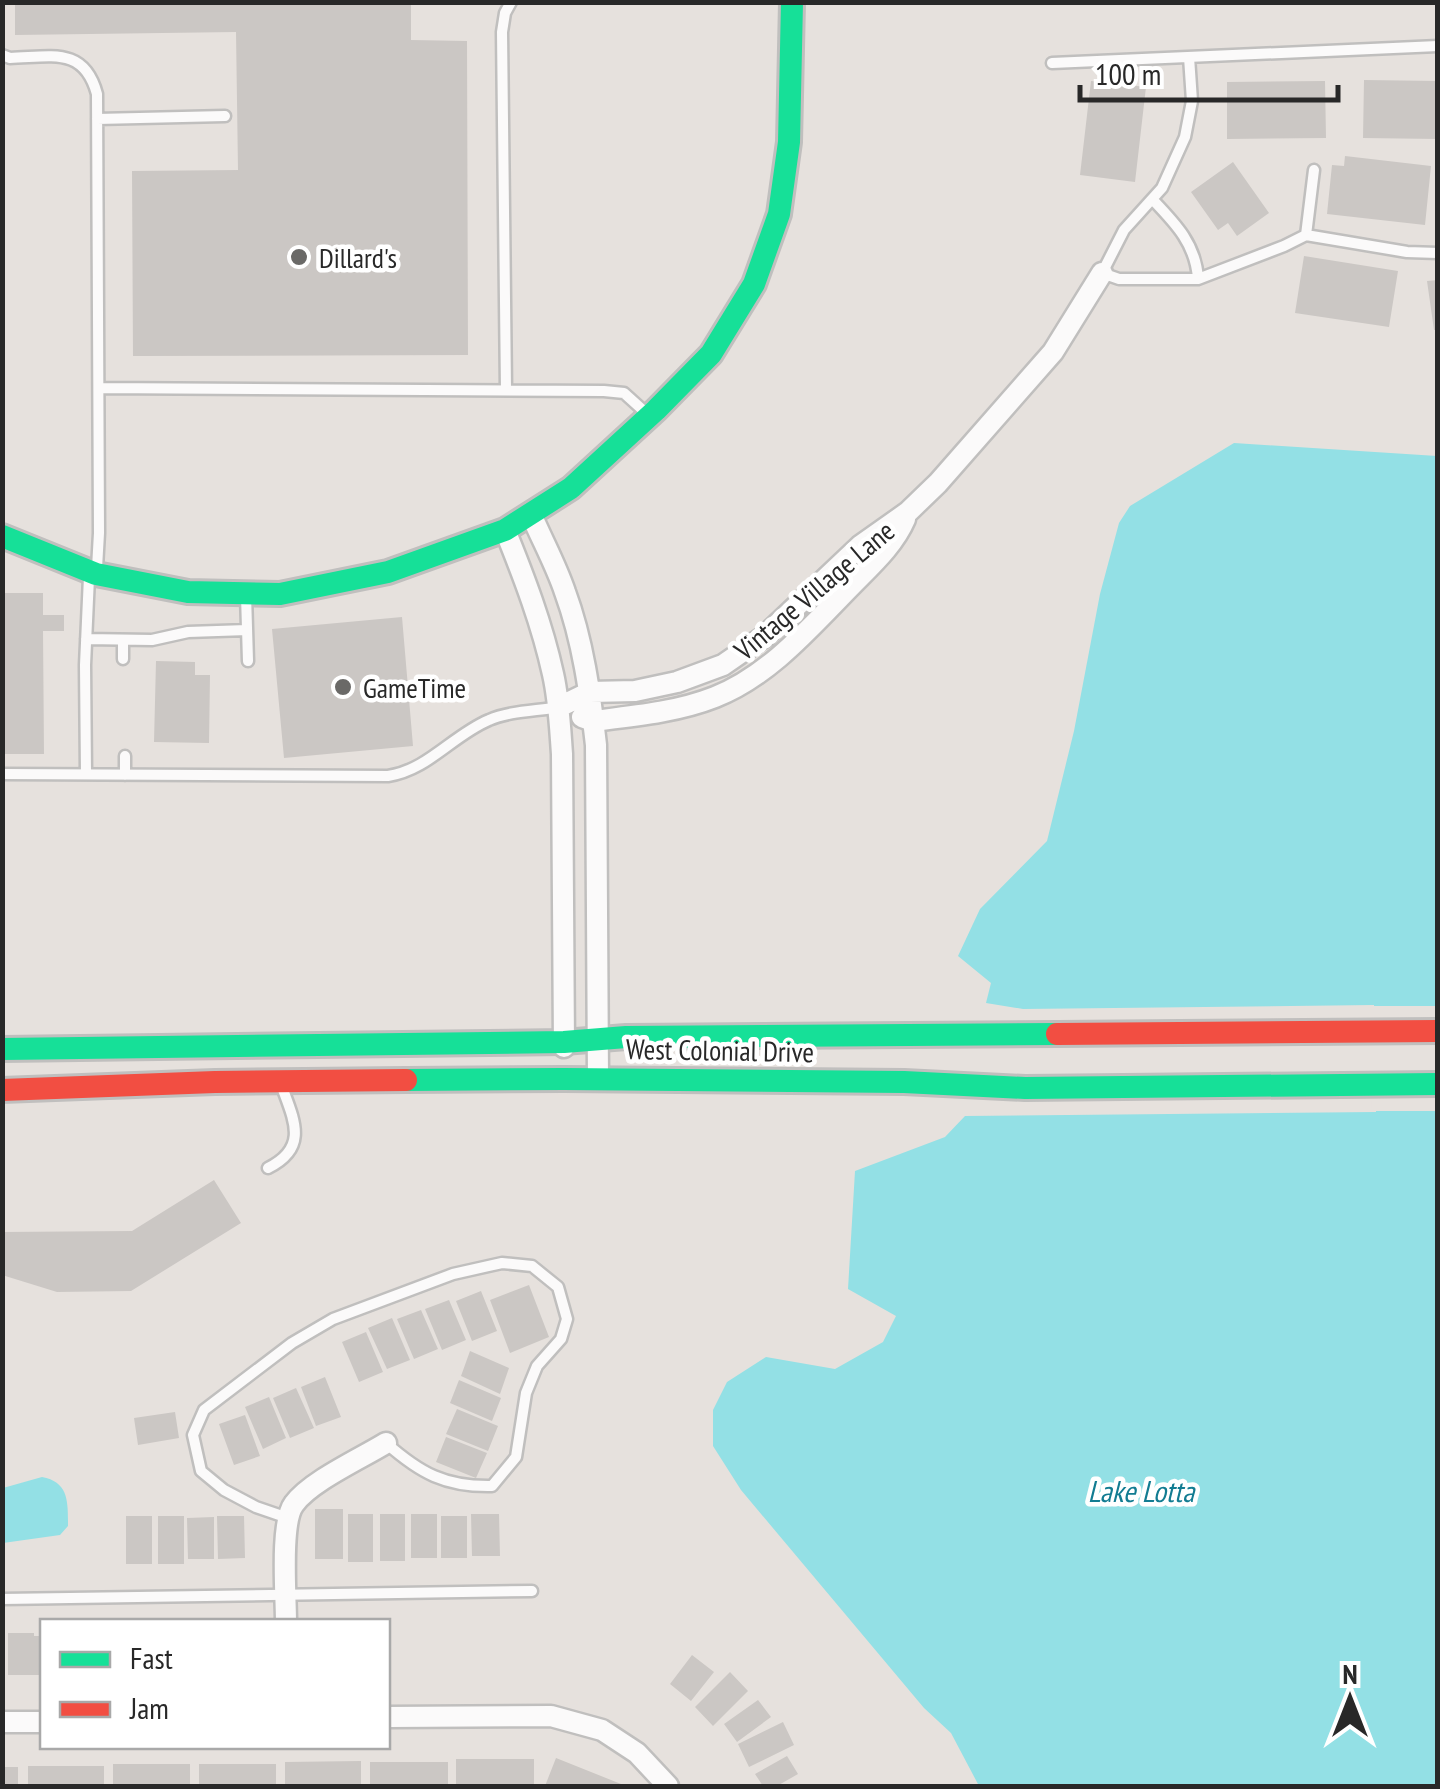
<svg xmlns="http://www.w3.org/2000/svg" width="1440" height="1789" font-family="'PT Sans Narrow',sans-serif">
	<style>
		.water { fill: #93e0e5 }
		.pier { fill: #e6e1dd }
		.building { fill: #cbc7c4 }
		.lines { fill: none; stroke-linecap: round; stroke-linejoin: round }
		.lane-casing { stroke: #c0bfbe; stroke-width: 15 }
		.street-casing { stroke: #c0bfbe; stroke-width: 25 }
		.fast-casing { stroke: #c0bfbe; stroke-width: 28 }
		.jam-casing { stroke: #c0bfbe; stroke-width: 28 }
		.lane { stroke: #fbfafa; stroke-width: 10 }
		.street { stroke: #fbfafa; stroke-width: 20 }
		.fast { stroke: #16e098; stroke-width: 22 }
		.jam { stroke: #f24e42; stroke-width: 22 }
		.poi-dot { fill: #6a6967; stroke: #fff; stroke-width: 4 }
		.labels { text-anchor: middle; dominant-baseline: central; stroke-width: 9; stroke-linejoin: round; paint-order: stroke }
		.poi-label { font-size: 28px; fill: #282828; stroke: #fff; text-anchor: start }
		.street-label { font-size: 28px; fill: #282828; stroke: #fff }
		.water-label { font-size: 30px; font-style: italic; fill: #127c92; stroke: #fff }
	</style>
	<rect width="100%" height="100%" fill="#e6e1dd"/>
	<!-- water -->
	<path class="water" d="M 1234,443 L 1437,456 L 1437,1786 L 979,1786 L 951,1733 L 924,1708 L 741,1490 L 713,1446 L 713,1410 L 727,1382 L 766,1357 L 835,1369 L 883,1342 L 896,1316 L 848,1289 L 855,1171 L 945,1137 L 965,1116 L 1376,1112 L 1374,1005 L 1023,1009 L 986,1003 L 991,983 L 958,956 L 980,909 L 1047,841 L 1074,731 L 1100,594 L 1119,523 L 1130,506 Z
		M 42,1477 C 69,1482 68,1502 68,1526 L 60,1535 L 3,1543 L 3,1488 Z"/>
	<!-- pier -->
	<path class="pier" d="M 1371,1006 L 1437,1006 L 1437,1111 L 1372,1111 Z"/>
	<!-- building -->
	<path class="building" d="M 15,2 L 411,2 L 411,40 L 467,41 L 468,355 L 133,356 L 132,171 L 238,170 L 236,32 L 15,35 Z
		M 1364,80 L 1438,81 L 1438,139 L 1363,138 Z
		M 1091,81 L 1146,87 L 1135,182 L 1080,175 Z
		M 1325,81 L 1326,138 L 1227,139 L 1227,82 Z
		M 1345,156 L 1431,166 L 1425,225 L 1327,214 L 1332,165 L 1344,166 Z
		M 1233,162 L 1269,213 L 1237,236 L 1228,223 L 1218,230 L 1191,192 Z
		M 1304,256 L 1398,271 L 1389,327 L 1295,313 Z
		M 1438,280 L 1438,330 L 1434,330 L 1427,281 Z
		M 2,593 L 43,593 L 43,615 L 64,615 L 64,631 L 43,631 L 44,754 L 2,754 Z
		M 402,617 L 413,746 L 284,758 L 272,629 Z
		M 156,661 L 195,662 L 195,675 L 210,675 L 209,743 L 154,742 Z
		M 214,1180 L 241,1223 L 131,1291 L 57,1292 L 2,1275 L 2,1232 L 132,1231 Z
		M 529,1285 L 549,1337 L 510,1353 L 490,1300 Z
		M 481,1291 L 497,1331 L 472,1341 L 456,1301 Z
		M 449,1300 L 466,1340 L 442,1350 L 425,1309 Z
		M 421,1310 L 438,1349 L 414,1359 L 397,1319 Z
		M 392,1318 L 410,1360 L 387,1369 L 368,1328 Z
		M 366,1332 L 383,1372 L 359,1382 L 342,1342 Z
		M 470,1351 L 509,1368 L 500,1394 L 461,1376 Z
		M 325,1377 L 341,1417 L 316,1426 L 301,1387 Z
		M 459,1380 L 501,1398 L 492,1421 L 450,1403 Z
		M 296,1388 L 314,1428 L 290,1438 L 273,1398 Z
		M 269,1397 L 286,1438 L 263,1449 L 245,1407 Z
		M 457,1409 L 498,1426 L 488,1451 L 446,1434 Z
		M 175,1412 L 179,1438 L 138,1445 L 134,1418 Z
		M 245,1415 L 260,1456 L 234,1465 L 219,1424 Z
		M 446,1437 L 487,1453 L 476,1478 L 436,1462 Z
		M 315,1509 L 343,1509 L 343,1559 L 315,1559 Z
		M 348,1514 L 373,1514 L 373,1562 L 348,1562 Z
		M 380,1514 L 405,1514 L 405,1561 L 380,1561 Z
		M 411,1514 L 437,1514 L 437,1558 L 411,1558 Z
		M 471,1514 L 499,1514 L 500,1556 L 472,1556 Z
		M 126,1516 L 152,1516 L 152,1564 L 126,1564 Z
		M 158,1516 L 184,1516 L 184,1564 L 158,1564 Z
		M 217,1516 L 244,1516 L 245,1558 L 218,1559 Z
		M 441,1516 L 467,1516 L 467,1558 L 441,1558 Z
		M 214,1517 L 214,1559 L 188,1559 L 187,1518 Z
		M 8,1633 L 34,1633 L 34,1636 L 42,1636 L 42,1675 L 8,1675 Z
		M 692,1655 L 714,1672 L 691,1701 L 670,1684 Z
		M 730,1672 L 748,1691 L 713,1726 L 695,1707 Z
		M 758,1700 L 771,1717 L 737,1742 L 724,1724 Z
		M 783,1722 L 794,1745 L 749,1767 L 738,1744 Z
		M 787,1756 L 798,1774 L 777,1786 L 763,1786 L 755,1774 Z
		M 556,1758 L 626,1786 L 545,1786 Z
		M 456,1759 L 534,1759 L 534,1786 L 456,1786 Z
		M 361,1761 L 361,1786 L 285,1786 L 285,1762 Z
		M 370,1762 L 448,1762 L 448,1786 L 370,1786 Z
		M 113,1764 L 190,1764 L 190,1786 L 113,1786 Z
		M 199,1764 L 276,1764 L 276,1786 L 199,1786 Z
		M 28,1766 L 104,1766 L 104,1786 L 28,1786 Z
		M 2,1767 L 18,1767 L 18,1786 L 2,1786 Z"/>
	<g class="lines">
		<!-- lane casing -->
		<g class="lane-casing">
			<path id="lane" d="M 2,55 L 10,58 C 51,57 84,46 97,94 L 99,533 L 97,568
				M 1189,57 L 1192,101 L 1185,137 L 1162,188 L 1124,230 L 1102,273 L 1119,279 L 1198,279 L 1284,246 L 1306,235 L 1407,252 L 1438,253
				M 1052,63 L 1438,46
				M 97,119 L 225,116
				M 1152,199 C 1175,223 1196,244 1198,279
				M 1306,235 L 1314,170
				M 99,388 L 604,391 L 624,393 L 645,412
				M 506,390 L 502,32 L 505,13 L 511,2
				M 246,595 L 248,661
				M 86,639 L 152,640 L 188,632 L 247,630
				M 123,640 L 123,659
				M 125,756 L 125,775
				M 2,774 L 388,776 C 428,770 453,735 489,720 C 509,711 537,711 559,707
				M 86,774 L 85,665 L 89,577
				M 268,1168 C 308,1148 295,1122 282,1087
				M 288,1518 L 256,1507 L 224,1490 L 201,1471 L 193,1435 L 204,1410 L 292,1343 L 333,1319 L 453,1274 L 502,1263 L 532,1266 L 558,1287 L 567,1319 L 561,1339 L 537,1366 L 526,1393 L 516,1457 L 492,1486 C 445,1487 420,1473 386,1443
				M 2,1599 L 532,1591"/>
		</g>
		<!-- street casing -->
		<g class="street-casing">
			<path id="street" d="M 531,514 C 542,540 556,565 565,592 C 583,641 590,693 596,745 L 598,1079
				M 505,530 C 524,577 542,624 553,674 C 559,700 560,727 562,754 L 564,1047
				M 559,707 L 590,692 L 635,691 L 677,682 L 723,665 L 765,636 L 860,546 L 908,512 L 938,483 L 1053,352 L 1102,273
				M 582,717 L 593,721 C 634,716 677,712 715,697 C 767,677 809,629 847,590 C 868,568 893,547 905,519
				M 286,1622 C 286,1596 280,1522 294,1504 C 311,1481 360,1459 386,1443
				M 388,1717 L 551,1716 L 602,1730 L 637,1753 L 668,1786
				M 2,1722 L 42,1722"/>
		</g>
		<!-- fast casing -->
		<g class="fast-casing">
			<path id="fast" d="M 2,536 L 96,574 L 188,592 L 280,594 L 388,572 L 505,530 L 571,488 L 656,410 L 711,354 L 754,284 L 779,214 L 789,142 L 792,2
				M 2,1049 L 564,1042 L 626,1037 L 1057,1034
				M 406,1080 L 564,1079 L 904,1082 L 1025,1088 L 1438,1084"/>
		</g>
		<!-- jam casing -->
		<g class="jam-casing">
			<path id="jam" d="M 1057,1034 L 1438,1031
				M 2,1090 L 215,1082 L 406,1080"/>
		</g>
		<!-- lane -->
		<use href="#lane" class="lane"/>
		<!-- street -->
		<use href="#street" class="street"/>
		<!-- fast -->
		<use href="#fast" class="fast"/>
		<!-- jam -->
		<use href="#jam" class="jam"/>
	</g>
	<!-- markers -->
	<g class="poi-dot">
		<circle cx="299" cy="257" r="10"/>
		<circle cx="343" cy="687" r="10"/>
	</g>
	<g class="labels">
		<!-- poi labels -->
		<g class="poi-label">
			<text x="319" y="257">Dillard's</text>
			<text x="363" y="687">GameTime</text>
		</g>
		<!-- street labels -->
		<g class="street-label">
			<text transform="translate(814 590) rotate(-40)">Vintage Village Lane</text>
			<text transform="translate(720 1050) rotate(1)">West Colonial Drive</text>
		</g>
		<!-- water labels -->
		<g class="water-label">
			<text x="1141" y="1490">Lake Lotta</text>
		</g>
	</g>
	<!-- border -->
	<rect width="1440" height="1789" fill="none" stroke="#282828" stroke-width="10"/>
	<!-- legend -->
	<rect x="40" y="1619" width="350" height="130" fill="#ffffff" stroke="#a9a9a9" stroke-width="2.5"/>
	<rect x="60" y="1652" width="50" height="15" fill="#16e098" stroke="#a9a9a9" stroke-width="2.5"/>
	<text x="130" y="1669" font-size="30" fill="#282828">Fast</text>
	<rect x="60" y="1702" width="50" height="15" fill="#f24e42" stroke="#a9a9a9" stroke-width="2.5"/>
	<text x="130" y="1719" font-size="30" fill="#282828">Jam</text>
	<!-- north arrow -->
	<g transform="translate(1350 1699)" stroke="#ffffff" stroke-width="8" paint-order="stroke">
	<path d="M0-8L18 38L0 25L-18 38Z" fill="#282828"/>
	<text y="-15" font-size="28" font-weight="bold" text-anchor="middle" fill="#282828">N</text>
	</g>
	<!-- scale -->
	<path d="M1080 85v15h258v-15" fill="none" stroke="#282828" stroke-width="5"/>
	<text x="1095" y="85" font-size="30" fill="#282828" stroke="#ffffff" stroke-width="8" paint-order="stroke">100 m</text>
</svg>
